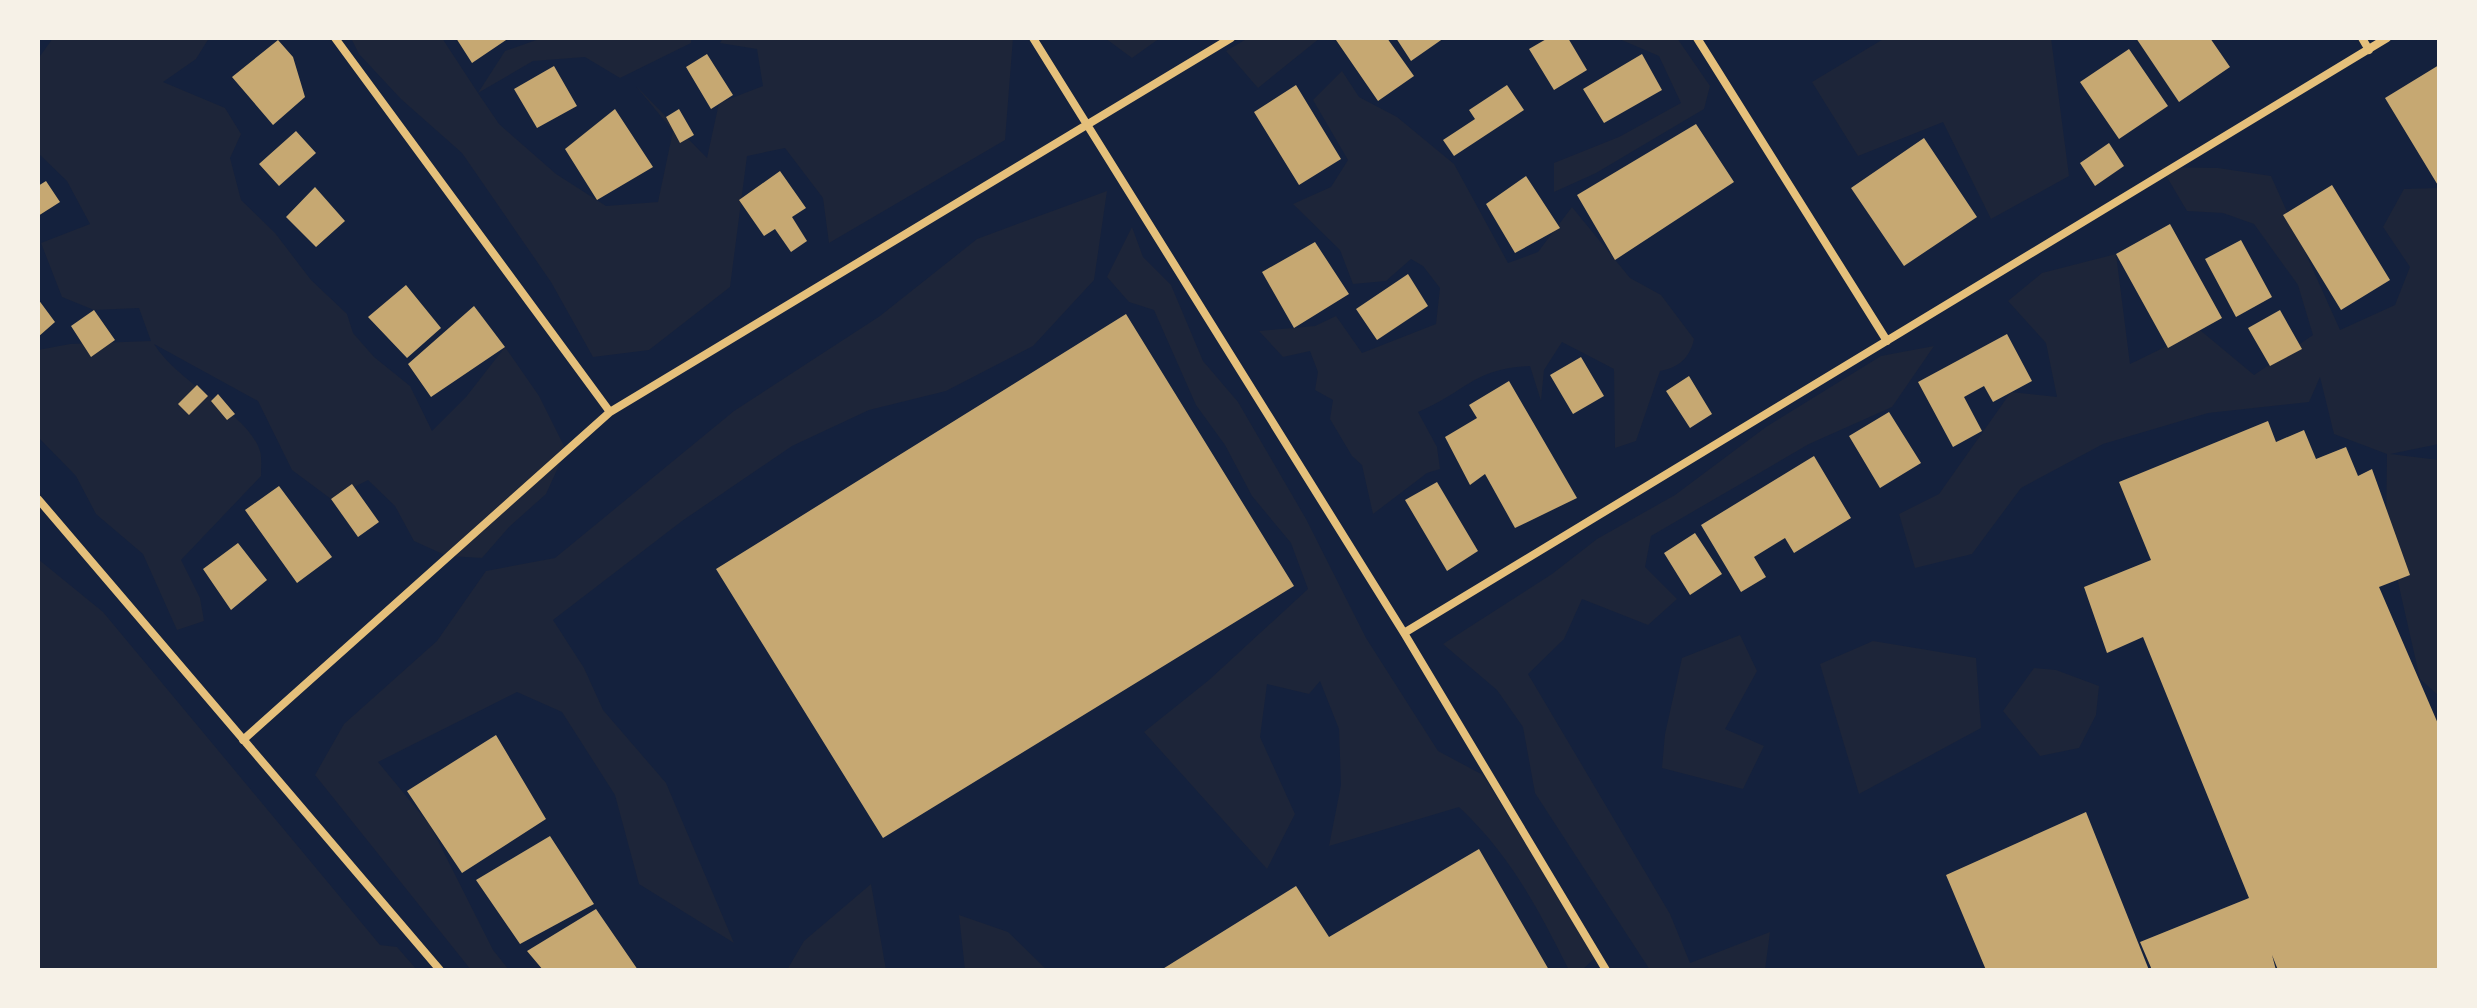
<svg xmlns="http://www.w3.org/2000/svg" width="2477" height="1008" font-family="Montserrat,sans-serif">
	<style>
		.green { fill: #1d2539 }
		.building { fill: #c6a872 }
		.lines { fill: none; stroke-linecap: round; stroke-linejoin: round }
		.minor { stroke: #e5c07b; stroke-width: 8 }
	</style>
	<rect width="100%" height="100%" fill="#14213d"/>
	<!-- green -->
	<path class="green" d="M 53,38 L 209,38 L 196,59 L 163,82 L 225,108 L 241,134 L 230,158 L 241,200 L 275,233 L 311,280 L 347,314 L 353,333 L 374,357 L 410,386 L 432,431 L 466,397 L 505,347 L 539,396 L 566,450 L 546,494 L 509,527 L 482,558 L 447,556 L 414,541 L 395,506 L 368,480 L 331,499 L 292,470 L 258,401 L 154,344 C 180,385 248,413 260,451 C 262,458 261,469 261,476 L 181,560 L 200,598 L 204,621 L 177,630 L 143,554 L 96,514 L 76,476 L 38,437 L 38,350 L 70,344 L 151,341 L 139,308 L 94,310 L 62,297 L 41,243 L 90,224 L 67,181 L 38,153 L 38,59 Z
		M 351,38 L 442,38 L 478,93 L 505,51 L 542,38 L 691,38 L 691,43 L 620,78 L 585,57 L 533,61 L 478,93 L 499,124 L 556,174 L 606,206 L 658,202 L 673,131 L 636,86 L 707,158 L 719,103 L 763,86 L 757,49 L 720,43 L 723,38 L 1013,38 L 1005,140 L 829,243 L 823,198 L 785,148 L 747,156 L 730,287 L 649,350 L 593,357 L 551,282 L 462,153 L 401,99 L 359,54 Z
		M 1105,38 L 1160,38 L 1132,58 Z
		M 1248,38 L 1320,38 L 1258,88 L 1226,51 Z
		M 1617,38 L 1677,38 L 1710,86 L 1704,109 L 1596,173 L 1554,192 L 1554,163 L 1619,137 L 1681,103 L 1659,56 Z
		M 1885,38 L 2051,38 L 2069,176 L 1991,219 L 1943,122 L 1858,156 L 1812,82 Z
		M 1342,71 L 1359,97 L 1397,117 L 1454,164 L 1508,263 L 1538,252 L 1572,207 L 1630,278 L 1661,295 L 1694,339 C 1690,358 1678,368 1660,371 L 1636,441 L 1615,448 L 1614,369 L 1562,342 L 1544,370 L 1541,401 L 1530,366 C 1473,368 1466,392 1418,412 L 1437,447 L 1440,469 L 1427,473 L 1373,514 L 1362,465 L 1352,456 L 1330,419 L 1333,400 L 1315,390 L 1318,372 L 1310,351 L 1283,357 L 1259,331 L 1315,326 L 1336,316 L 1362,353 L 1436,324 L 1440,288 L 1423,266 L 1411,259 L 1386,281 L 1353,284 L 1340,250 L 1293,204 L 1331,187 L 1348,160 L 1313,100 Z
		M 2161,167 L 2218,168 L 2271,176 L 2340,330 L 2395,305 L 2410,267 L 2383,227 L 2404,189 L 2439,188 L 2439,444 L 2390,454 L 2439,460 L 2439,696 L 2420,679 L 2386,529 L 2387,454 L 2334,434 L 2320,377 L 2309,402 L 2208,413 L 2103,444 L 2021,488 L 1972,554 L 1915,568 L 1899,514 L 1939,494 L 2011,392 L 2057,397 L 2046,343 L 2008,301 L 2042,273 L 2116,254 L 2130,364 L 2200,330 L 2254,375 L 2313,335 L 2298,285 L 2254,224 L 2223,213 L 2187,211 Z
		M 1107,191 L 1094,280 L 1033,346 L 946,391 L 869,410 L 792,446 L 682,521 L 553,620 L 584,668 L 603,710 L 666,783 L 734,943 L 639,884 L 615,795 L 562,712 L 517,692 L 378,762 L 430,825 L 493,950 L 509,970 L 471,970 L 315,775 L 344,724 L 437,641 L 486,571 L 555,558 L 734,411 L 880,316 L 977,239 Z
		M 1132,227 L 1143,257 L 1171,285 L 1203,361 L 1238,402 L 1306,519 L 1366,638 L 1438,751 L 1483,775 L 1596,957 L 1582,970 L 1569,970 C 1537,907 1511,856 1459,807 L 1329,846 L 1341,785 L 1339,729 L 1320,681 L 1309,694 L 1267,684 L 1260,737 L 1295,814 L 1267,869 L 1144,732 L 1209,680 L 1308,589 L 1291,543 L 1252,496 L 1225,445 L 1196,405 L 1154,310 L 1129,302 L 1107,277 Z
		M 1934,346 L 1892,407 L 1809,444 L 1651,536 L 1645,567 L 1677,599 L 1648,625 L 1582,599 L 1564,639 L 1528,674 L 1670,914 L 1690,963 L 1770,932 L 1765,970 L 1650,970 L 1535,793 L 1523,727 L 1497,690 L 1443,644 L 1552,574 L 1597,539 L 1675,495 L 1766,427 L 1881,356 Z
		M 38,559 L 103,612 L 380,945 L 397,947 L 417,970 L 38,970 Z
		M 1740,635 L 1757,671 L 1725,729 L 1764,746 L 1743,789 L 1662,768 L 1665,734 L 1682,658 Z
		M 1873,641 L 1976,658 L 1981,728 L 1859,794 L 1820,664 Z
		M 2034,668 L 2056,670 L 2099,686 L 2096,715 L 2079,748 L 2040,756 L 2003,711 Z
		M 871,884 L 886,970 L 787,970 L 804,941 Z
		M 959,915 L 1008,932 L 1047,970 L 965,970 Z"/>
	<!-- building -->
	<path class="building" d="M 456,38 L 509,38 L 472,63 Z
		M 1339,38 L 1387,38 L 1414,76 L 1378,101 L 1336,40 Z
		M 1396,38 L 1444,38 L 1411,61 Z
		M 1548,38 L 1568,38 L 1587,70 L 1554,90 L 1529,49 Z
		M 2136,38 L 2210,38 L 2230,67 L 2179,102 Z
		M 278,40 L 293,57 L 305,97 L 273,125 L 232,77 Z
		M 2129,49 L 2168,106 L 2119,139 L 2080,82 Z
		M 707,54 L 733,95 L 711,109 L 686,67 Z
		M 1642,54 L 1662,90 L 1604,123 L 1583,89 Z
		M 2439,65 L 2439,187 L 2385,98 Z
		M 554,66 L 577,106 L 537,128 L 514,89 Z
		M 1296,85 L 1341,159 L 1299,185 L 1254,112 Z
		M 1507,85 L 1524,110 L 1454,156 L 1443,140 L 1475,119 L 1469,110 Z
		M 615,109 L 653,167 L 597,200 L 565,149 Z
		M 679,109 L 694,135 L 680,143 L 666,117 Z
		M 1696,124 L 1734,182 L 1615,260 L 1577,195 Z
		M 296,131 L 316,153 L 279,186 L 259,164 Z
		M 1924,138 L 1977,217 L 1904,266 L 1851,188 Z
		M 2109,143 L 2124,166 L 2095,186 L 2080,163 Z
		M 780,171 L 806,208 L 792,217 L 807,241 L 791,252 L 775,229 L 764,236 L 739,200 Z
		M 1526,176 L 1560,228 L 1515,253 L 1486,204 Z
		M 46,181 L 60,202 L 38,216 L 38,186 Z
		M 2332,185 L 2390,280 L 2341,310 L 2283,215 Z
		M 315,187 L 345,221 L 316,247 L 286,217 Z
		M 2170,224 L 2222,318 L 2168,348 L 2116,254 Z
		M 2241,240 L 2272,297 L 2236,317 L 2205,259 Z
		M 1315,242 L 1349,294 L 1294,328 L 1262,272 Z
		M 1408,274 L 1428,306 L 1377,340 L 1356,309 Z
		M 406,285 L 441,328 L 407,358 L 368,317 Z
		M 38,299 L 55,322 L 38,337 Z
		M 474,306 L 505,347 L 431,397 L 408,364 Z
		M 94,310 L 115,340 L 91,357 L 71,326 Z
		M 2280,310 L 2302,349 L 2270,366 L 2248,328 Z
		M 1126,314 L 1294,586 L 883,838 L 716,569 Z
		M 2007,334 L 2032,381 L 1993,402 L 1984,386 L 1964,397 L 1982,431 L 1953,447 L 1918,382 Z
		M 1581,357 L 1604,396 L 1573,414 L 1550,375 Z
		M 1689,376 L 1712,414 L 1690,428 L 1666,391 Z
		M 1509,381 L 1577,498 L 1515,528 L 1485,474 L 1470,485 L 1445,437 L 1477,418 L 1469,405 Z
		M 197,385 L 208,396 L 189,415 L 178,404 Z
		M 218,394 L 235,414 L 227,420 L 211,401 Z
		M 1889,412 L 1921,463 L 1880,488 L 1849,436 Z
		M 2268,421 L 2276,442 L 2304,430 L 2316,459 L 2346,447 L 2358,476 L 2372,469 L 2410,575 L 2379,587 L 2439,726 L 2439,970 L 2278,970 L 2272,955 L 2276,970 L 2152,970 L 2140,942 L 2249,898 L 2143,637 L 2107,653 L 2084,587 L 2151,560 L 2119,482 Z
		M 1814,456 L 1851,518 L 1794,553 L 1785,538 L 1754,557 L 1766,577 L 1741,592 L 1701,525 Z
		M 1437,482 L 1478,551 L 1447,571 L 1405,500 Z
		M 352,484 L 379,522 L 358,537 L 331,499 Z
		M 279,486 L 332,557 L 297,583 L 245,510 Z
		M 1695,533 L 1722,574 L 1690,595 L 1664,553 Z
		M 238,543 L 267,580 L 231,610 L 203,569 Z
		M 496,735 L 546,819 L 462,873 L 407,791 Z
		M 2086,812 L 2149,970 L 1986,970 L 1946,875 Z
		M 550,836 L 594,904 L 520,944 L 476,880 Z
		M 1479,849 L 1549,970 L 1161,970 L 1296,886 L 1329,937 Z
		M 596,909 L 638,970 L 543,970 L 527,951 Z"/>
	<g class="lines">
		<!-- minor -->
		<path class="minor" d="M 335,38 L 610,412
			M 1033,38 L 1404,633 L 1606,970
			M 1697,38 L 1887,341
			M 2362,38 L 2369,50
			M 38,499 L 440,970
			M 1404,633 L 2387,38
			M 243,740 L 610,412 L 1231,38"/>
	</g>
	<!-- border -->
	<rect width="2477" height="1008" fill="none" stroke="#f6f1e7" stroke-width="80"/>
</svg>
